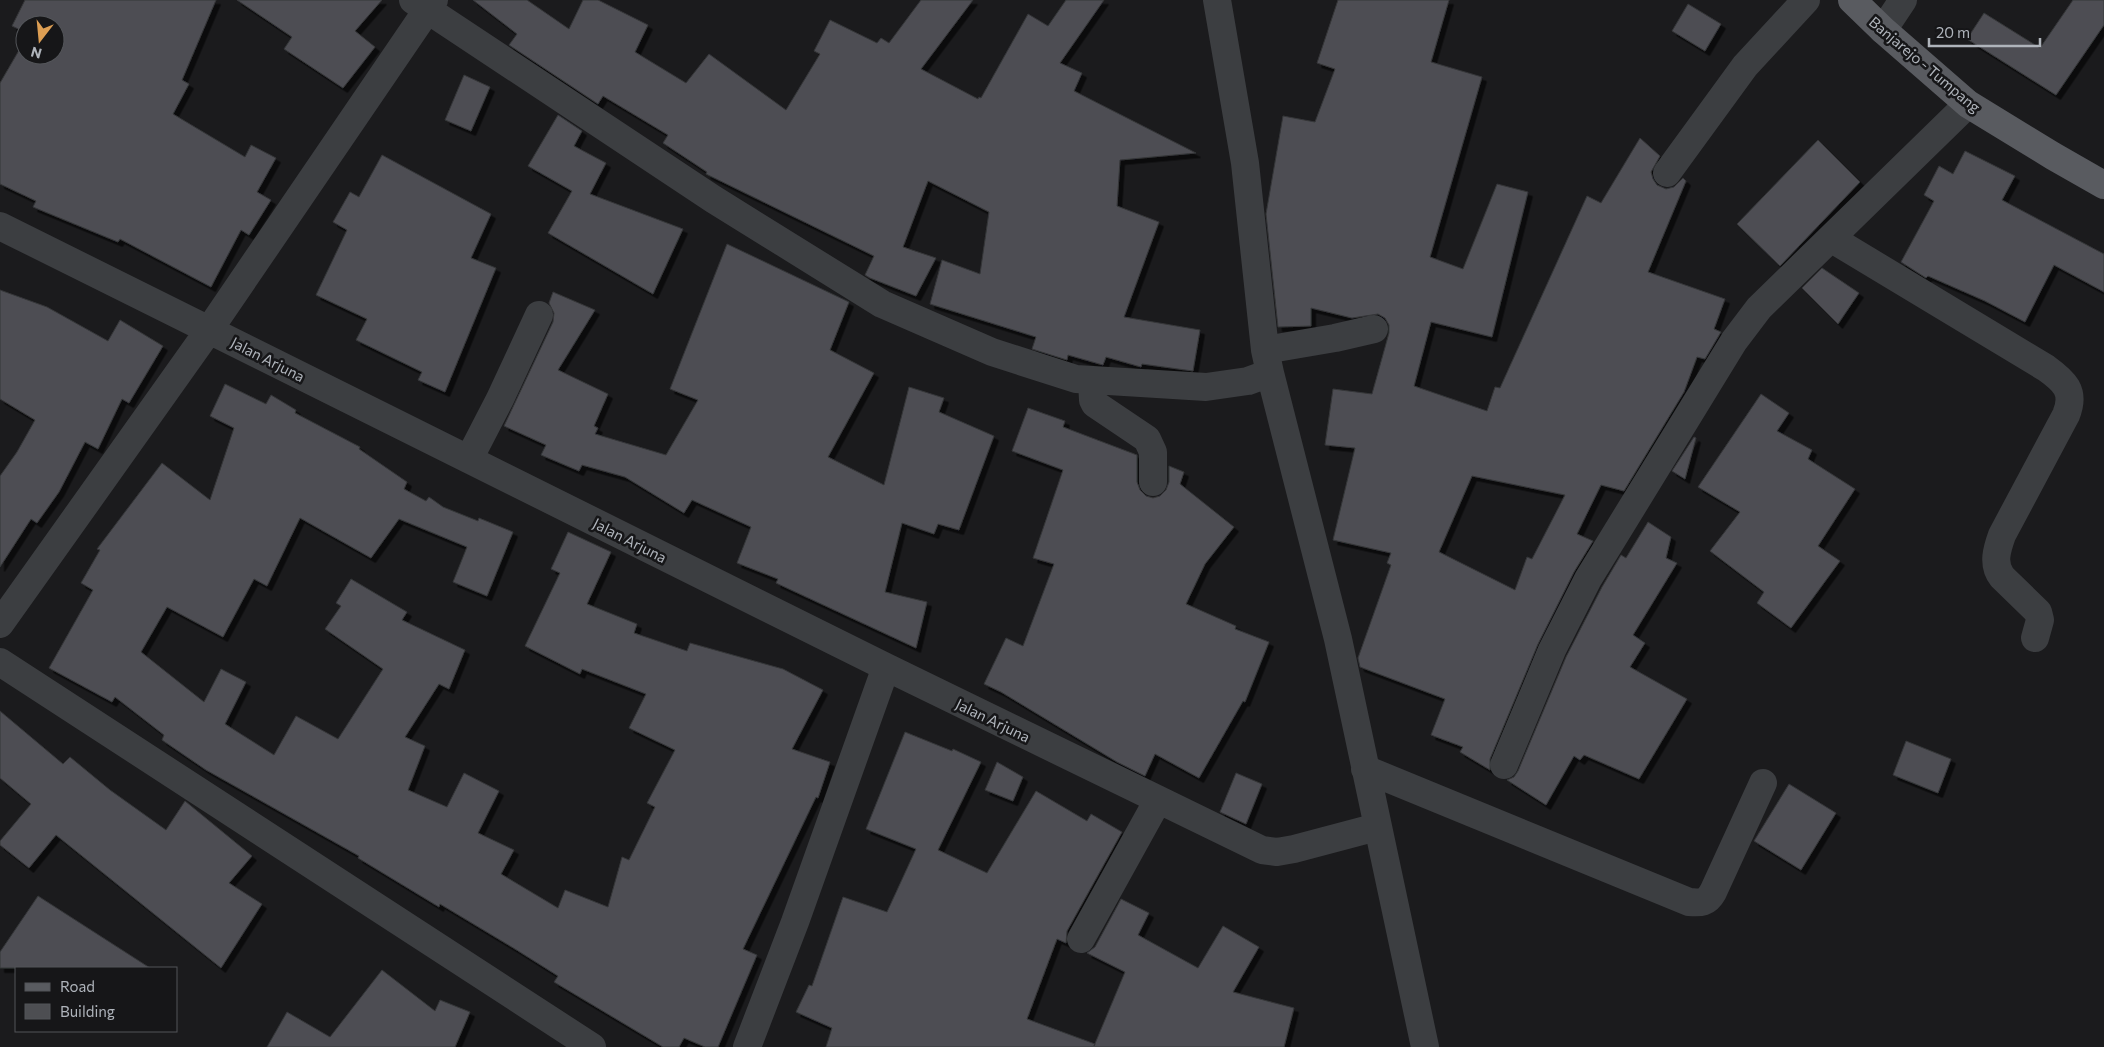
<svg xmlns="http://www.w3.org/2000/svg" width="2104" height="1047" font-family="Commissioner,sans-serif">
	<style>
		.building { fill: #4d4e52; stroke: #353639; fill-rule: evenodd; filter: url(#shadow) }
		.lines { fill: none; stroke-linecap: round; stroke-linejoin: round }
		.minor { stroke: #3c3e41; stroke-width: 28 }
		.major { stroke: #595b60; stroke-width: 28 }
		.labels { text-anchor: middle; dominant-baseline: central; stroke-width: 5; stroke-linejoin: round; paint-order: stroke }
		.street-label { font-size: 15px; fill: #afb4bb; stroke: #161618 }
	</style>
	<defs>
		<filter id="shadow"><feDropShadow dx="4.5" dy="4.5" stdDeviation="0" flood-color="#0009"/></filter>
	</defs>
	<rect width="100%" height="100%" fill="#1b1b1d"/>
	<!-- building -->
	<path class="building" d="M 25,0 L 216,0 L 182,80 L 189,84 L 173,114 L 245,157 L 251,145 L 276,158 L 257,192 L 271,200 L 249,235 L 241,230 L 211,287 L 120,239 L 118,242 L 33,207 L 36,201 L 0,184 L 0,83 L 25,40 L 25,55 L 55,55 L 55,25 L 25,25 L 25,32 L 12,26 Z
		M 237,0 L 382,0 L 355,31 L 375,47 L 343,88 L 284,49 L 292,37 Z
		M 473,0 L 527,0 L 569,29 L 583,0 L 598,0 L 648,25 L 635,52 L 686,83 L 709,54 L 786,110 L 820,54 L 814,51 L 830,20 L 877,43 L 881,38 L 889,43 L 921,0 L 973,0 L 921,69 L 978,99 L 979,97 L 981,98 L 1028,14 L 1048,26 L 1066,0 L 1104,0 L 1060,63 L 1082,73 L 1074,91 L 1196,153 L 1120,160 L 1117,206 L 1159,222 L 1124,317 L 1200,330 L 1193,371 L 1142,364 L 1141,367 L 1106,357 L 1103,365 L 1068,355 L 1067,360 L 1032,349 L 1036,337 L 930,304 L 942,260 L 980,274 L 989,212 L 928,181 L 903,247 L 936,258 L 916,296 L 870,278 L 865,275 L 874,256 L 706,174 L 707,172 L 663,143 L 668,135 L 603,96 L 598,104 L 509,45 L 517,34 Z
		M 1338,0 L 1449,0 L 1431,62 L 1482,77 L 1430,257 L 1463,269 L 1497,184 L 1528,192 L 1492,337 L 1431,322 L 1414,386 L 1487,411 L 1495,387 L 1500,388 L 1587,196 L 1601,203 L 1640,138 L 1660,156 L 1651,172 L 1653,179 L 1657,185 L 1666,189 L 1674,187 L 1683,178 L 1686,181 L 1648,272 L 1725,299 L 1714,329 L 1721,332 L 1705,359 L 1697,357 L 1684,392 L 1624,491 L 1601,485 L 1577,534 L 1593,541 L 1574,572 L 1538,644 L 1490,759 L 1490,770 L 1460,752 L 1463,747 L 1431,735 L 1445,699 L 1360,667 L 1358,658 L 1391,565 L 1387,563 L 1391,553 L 1333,540 L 1355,448 L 1325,445 L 1333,389 L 1372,394 L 1389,333 L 1389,325 L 1385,318 L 1378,314 L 1352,318 L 1311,308 L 1311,326 L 1278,327 L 1266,214 L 1283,116 L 1315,122 L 1335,69 L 1317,63 ZM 1472,476 L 1565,495 L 1532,559 L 1527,557 L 1515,590 L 1439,552 Z
		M 2073,0 L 2104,0 L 2104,25 L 2056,95 L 1967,39 L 1984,13 L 2040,48 Z
		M 1688,4 L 1721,24 L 1705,51 L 1672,31 Z
		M 464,75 L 490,87 L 471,131 L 445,120 Z
		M 558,115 L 582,131 L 574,146 L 606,163 L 590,194 L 683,229 L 653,294 L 548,233 L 572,191 L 528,166 Z
		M 1818,140 L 1860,182 L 1780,266 L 1737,224 Z
		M 1965,151 L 2015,176 L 2002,200 L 2104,254 L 2104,292 L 2054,265 L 2025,322 L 1985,301 L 1928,276 L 1926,278 L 1901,262 L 1934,201 L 1924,195 L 1939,166 L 1953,174 Z
		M 382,155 L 491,214 L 471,258 L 496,268 L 445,392 L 418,380 L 422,372 L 356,340 L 367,319 L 316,295 L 347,230 L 333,222 L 350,192 L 359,197 Z
		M 727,244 L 849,302 L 830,350 L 874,373 L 828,457 L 884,485 L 909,387 L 944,398 L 939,412 L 994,436 L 959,530 L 938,524 L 934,534 L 902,523 L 885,592 L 927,602 L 916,648 L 776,583 L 778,579 L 737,563 L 751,527 L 692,500 L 684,513 L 625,477 L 582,465 L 579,471 L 541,455 L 546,445 L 504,426 L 553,322 L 554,313 L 549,303 L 553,292 L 595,310 L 558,370 L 608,394 L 594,426 L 598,428 L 595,434 L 666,455 L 698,400 L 670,389 Z
		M 1822,268 L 1859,293 L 1838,324 L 1802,288 Z
		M 0,290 L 47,307 L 108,341 L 120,320 L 163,346 L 129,403 L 122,399 L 98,449 L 85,442 L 59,492 L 37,523 L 31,519 L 0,567 L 0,476 L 17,452 L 35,420 L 0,399 Z
		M 225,384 L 266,404 L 271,395 L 296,410 L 295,413 L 360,447 L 359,449 L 407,482 L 404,489 L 426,501 L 429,497 L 443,507 L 478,521 L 479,518 L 513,532 L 487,596 L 453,582 L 467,547 L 399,519 L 371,558 L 300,518 L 267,586 L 254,579 L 223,637 L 167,607 L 141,652 L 204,702 L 221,669 L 246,682 L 225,724 L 274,755 L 296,716 L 338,739 L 383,669 L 325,629 L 341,606 L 336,603 L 351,579 L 407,612 L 402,620 L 465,650 L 449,689 L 439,684 L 405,737 L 425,746 L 408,790 L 447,807 L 464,773 L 499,791 L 478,833 L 514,850 L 501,874 L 558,908 L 565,890 L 608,907 L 622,857 L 629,860 L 655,807 L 647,803 L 675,750 L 629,728 L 646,694 L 582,669 L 580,674 L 525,646 L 560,573 L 551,569 L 568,532 L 611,552 L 587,604 L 637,624 L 634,633 L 687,651 L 690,643 L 783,669 L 823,690 L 792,749 L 830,762 L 818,798 L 816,797 L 743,949 L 757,955 L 718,1047 L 705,1047 L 684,1038 L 679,1047 L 663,1047 L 554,982 L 558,976 L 515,949 L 440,904 L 439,907 L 358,858 L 359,856 L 206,770 L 162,740 L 164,735 L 115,697 L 112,702 L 49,668 L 93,590 L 81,583 L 100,550 L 97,549 L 162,463 L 210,500 L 234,428 L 210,416 Z
		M 1761,394 L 1789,413 L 1777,431 L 1812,450 L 1808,459 L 1855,489 L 1818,546 L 1840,561 L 1791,628 L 1757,603 L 1764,592 L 1710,551 L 1740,512 L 1698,487 Z
		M 1028,408 L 1065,421 L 1063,427 L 1137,455 L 1137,482 L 1140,490 L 1146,496 L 1153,498 L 1160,496 L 1166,490 L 1169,482 L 1169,466 L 1184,472 L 1180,484 L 1234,527 L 1205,564 L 1186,604 L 1236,626 L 1235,629 L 1269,642 L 1245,702 L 1243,701 L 1199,778 L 1155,754 L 1145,776 L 1117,762 L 1001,692 L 984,684 L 1006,638 L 1023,646 L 1054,564 L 1033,558 L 1063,470 L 1012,451 Z
		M 1694,437 L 1696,438 L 1685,479 L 1672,471 Z
		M 1648,522 L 1671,537 L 1666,558 L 1677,563 L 1633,635 L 1645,643 L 1630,667 L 1687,699 L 1639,779 L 1584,755 L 1580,760 L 1574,756 L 1546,805 L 1507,780 L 1514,777 L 1518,771 L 1566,657 L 1602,587 L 1621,555 L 1626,558 Z
		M 0,711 L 63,764 L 70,757 L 110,790 L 166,830 L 185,801 L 252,856 L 229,883 L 262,904 L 221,968 L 56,835 L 29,868 L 0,845 L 0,841 L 31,804 L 0,778 Z
		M 905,732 L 952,751 L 953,749 L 981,762 L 938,850 L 987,873 L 1036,791 L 1087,821 L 1091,814 L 1122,832 L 1067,931 L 1066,943 L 1057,939 L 1027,1019 L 1095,1044 L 1094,1046 L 1125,972 L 1087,953 L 1095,947 L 1121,899 L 1149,913 L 1138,935 L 1198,968 L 1223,926 L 1259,947 L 1233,992 L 1294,1008 L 1284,1047 L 826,1047 L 832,1028 L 796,1012 L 809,985 L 812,986 L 843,897 L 887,912 L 916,849 L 866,829 Z
		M 1906,741 L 1951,759 L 1938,793 L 1893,775 Z
		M 997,762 L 1023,777 L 1013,801 L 985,790 Z
		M 1236,773 L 1262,784 L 1246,824 L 1220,812 Z
		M 1789,784 L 1836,813 L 1801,870 L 1754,841 Z
		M 38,896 L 150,968 L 0,968 L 0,952 Z
		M 382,970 L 435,1011 L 440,1000 L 470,1012 L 455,1047 L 267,1047 L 287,1012 L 330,1037 Z"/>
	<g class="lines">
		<!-- minor -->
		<path class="minor" d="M 413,0 L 713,199 L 882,304 L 992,352 L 1076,379 L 1206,387 L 1248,381 L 1270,373 L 1265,350 L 1245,163 L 1217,0
			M 1883,30 L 1903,0
			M 1667,173 L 1745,66 L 1806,0
			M 0,226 L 886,667 L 1262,850 L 1277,852 L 1294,849 L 1377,827
			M 1832,239 L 2046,368 C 2064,381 2076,391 2066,415 L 2002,535 C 1997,549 1992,564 2002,577 L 2038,612 L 2040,620 L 2035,638
			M 1265,350 L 1335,338 L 1374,329
			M 1270,373 L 1338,639 L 1425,1047
			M 1092,380 L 1093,400 L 1095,404 L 1147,439 L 1153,452 L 1153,482
			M 469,459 L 500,399 L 539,315
			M 0,624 L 209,330 L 434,0
			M 0,662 L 592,1047
			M 1504,765 L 1552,650 L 1588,579 L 1734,341 L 1759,308 L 1968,104
			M 1365,769 L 1689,902 C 1701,903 1707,903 1713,892 L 1763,783
			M 1081,939 L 1158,800
			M 747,1047 L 795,922 L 886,667"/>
		<!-- major -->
		<path class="major" d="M 1852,0 L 1883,30 L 1968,104 L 2053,156 L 2104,185"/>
	</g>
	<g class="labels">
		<!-- street labels -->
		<g class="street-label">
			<text transform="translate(1925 64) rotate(40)">Banjarejo - Tumpang</text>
			<text transform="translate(268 359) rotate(27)">Jalan Arjuna</text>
			<text transform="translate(630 540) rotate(27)">Jalan Arjuna</text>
			<text transform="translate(993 720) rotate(26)">Jalan Arjuna</text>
		</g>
	</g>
	<!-- legend -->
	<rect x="15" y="967" width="162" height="65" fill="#161618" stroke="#535559"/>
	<rect x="25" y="983" width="25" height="8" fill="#595b60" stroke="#535559"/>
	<text x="60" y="992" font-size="15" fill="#afb4bb">Road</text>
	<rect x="25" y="1004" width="25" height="15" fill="#4d4e52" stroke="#535559"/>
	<text x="60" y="1017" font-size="15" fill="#afb4bb">Building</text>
	<!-- north arrow -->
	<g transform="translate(40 40) rotate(196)"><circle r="24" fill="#161618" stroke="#535559"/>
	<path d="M0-4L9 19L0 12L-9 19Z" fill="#dd9e53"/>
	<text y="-8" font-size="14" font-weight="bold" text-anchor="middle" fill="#afb4bb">N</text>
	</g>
	<!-- scale -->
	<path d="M1929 38v8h111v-8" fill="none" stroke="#afb4bb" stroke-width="2.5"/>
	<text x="1936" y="38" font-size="15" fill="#afb4bb" stroke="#161618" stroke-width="4" paint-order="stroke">20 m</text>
</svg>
